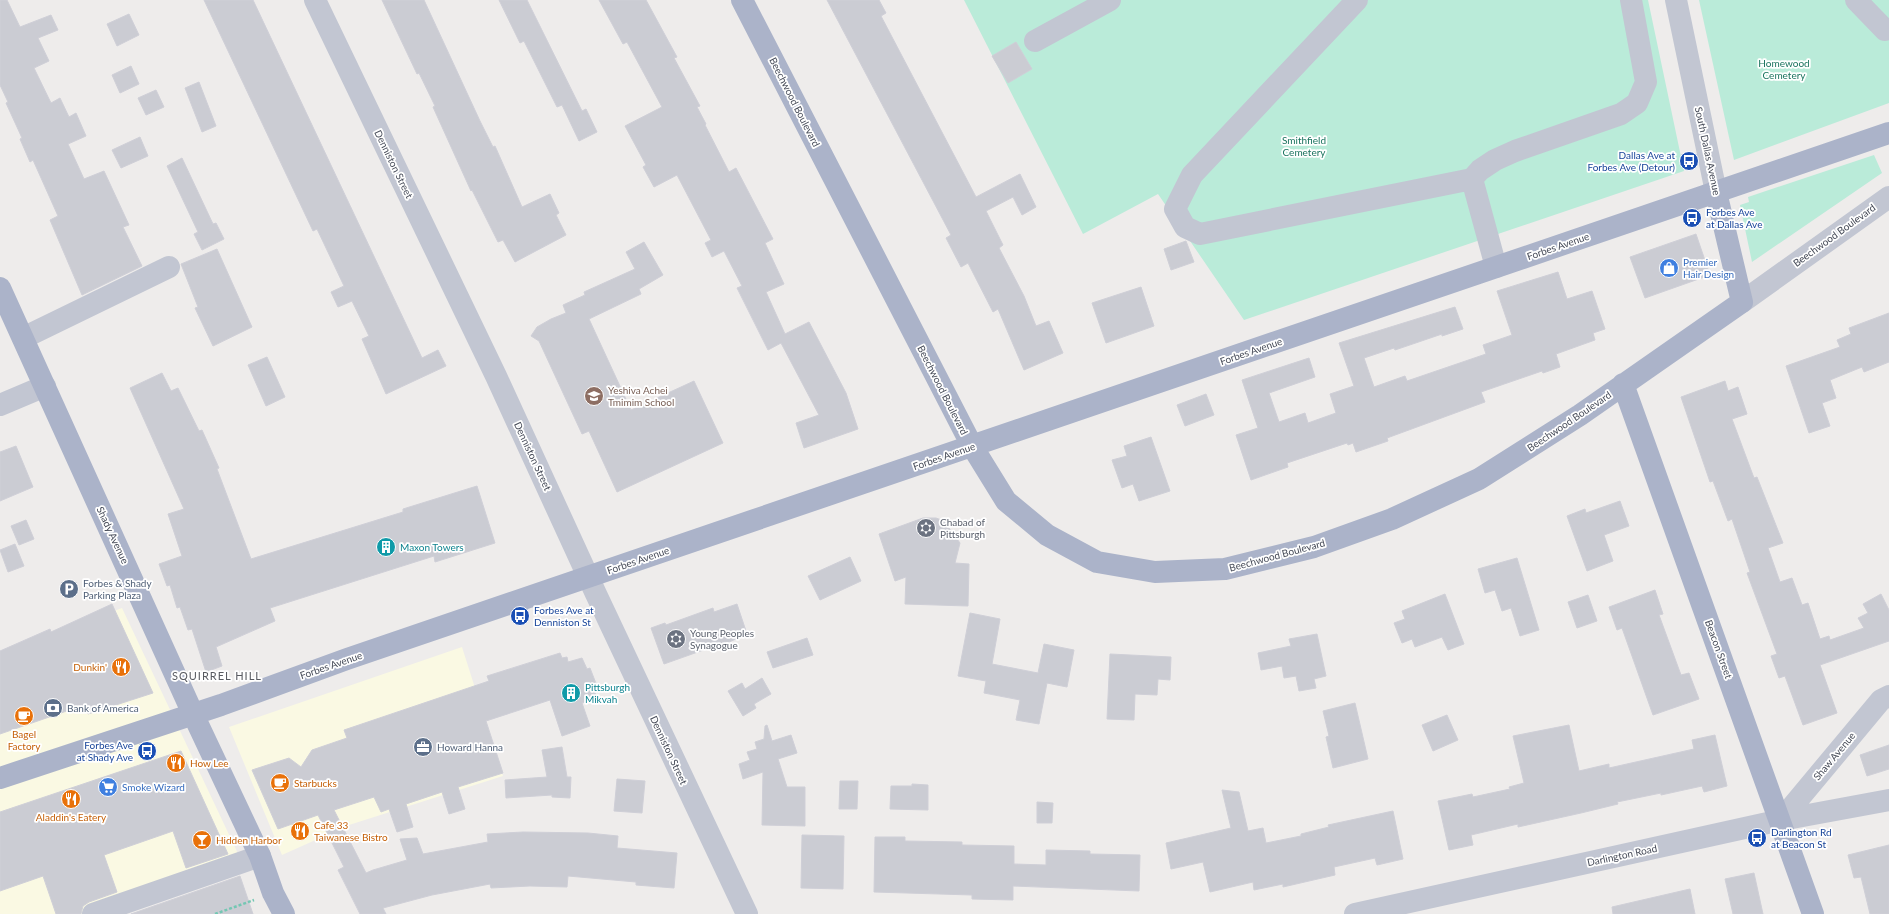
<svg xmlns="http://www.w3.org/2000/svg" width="1889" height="914" font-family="Lato,sans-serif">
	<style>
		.commercial { fill: #faf9e3 }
		.green { fill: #baebd9 }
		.building { fill: #cbccd3; stroke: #cfcfd7 }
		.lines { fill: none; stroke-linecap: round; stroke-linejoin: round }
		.path { stroke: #74c7b3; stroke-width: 2.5; stroke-dasharray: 3 2; stroke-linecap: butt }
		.minor { stroke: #c2c6d2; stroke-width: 22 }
		.major { stroke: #abb3c9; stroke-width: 22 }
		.labels { text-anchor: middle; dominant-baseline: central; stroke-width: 3.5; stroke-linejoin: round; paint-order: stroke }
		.park-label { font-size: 10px; fill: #1a735e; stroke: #fff }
		.street-label { font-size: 10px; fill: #454a57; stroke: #fff }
		.transit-label { font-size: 10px; fill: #164399; stroke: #fff; text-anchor: start }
		.shop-label { font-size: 10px; fill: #366cbe; stroke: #fff; text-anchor: start }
		.education-label { font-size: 10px; fill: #785e54; stroke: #fff; text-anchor: start }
		.worship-label { font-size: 10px; fill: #5b616d; stroke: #fff; text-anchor: start }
		.culture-label { font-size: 10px; fill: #0d838f; stroke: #fff; text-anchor: start }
		.service-label { font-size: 10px; fill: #4e5e75; stroke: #fff; text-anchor: start }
		.food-label { font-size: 10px; fill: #c56008; stroke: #fff; text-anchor: start }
		.neighbourhood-label { font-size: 11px; letter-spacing: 1px; fill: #585a60; stroke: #fff }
	</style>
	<rect width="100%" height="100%" fill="#eeeceb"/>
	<!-- commercial -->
	<path class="commercial" d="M 122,608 L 241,860 L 95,914 L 0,914 L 0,653 Z
		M 462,647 L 503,776 L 349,825 L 282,855 L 229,727 Z"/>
	<!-- green -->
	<path class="green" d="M 964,0 L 1648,0 L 1684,171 L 1244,320 L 1158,194 L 1083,234 Z
		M 1699,0 L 1889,0 L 1889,103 L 1734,160 Z
		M 1874,155 L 1882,173 L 1752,262 L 1740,205 L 1749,202 L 1748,197 Z"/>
	<!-- building -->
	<path class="building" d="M 0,0 L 7,0 L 20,27 L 51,15 L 58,30 L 38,38 L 49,61 L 34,68 L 51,103 L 60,98 L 69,117 L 76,113 L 86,136 L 68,144 L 84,179 L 104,171 L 129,225 L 123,227 L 142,266 L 82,295 L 50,220 L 58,216 L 33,160 L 30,162 L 20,139 L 22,138 L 6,103 L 8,102 L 0,85 Z
		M 204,0 L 253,0 L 422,358 L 438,350 L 446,366 L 386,394 L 362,339 L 369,336 L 352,301 L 338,307 L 331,292 L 344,286 L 317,229 L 313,231 Z
		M 382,0 L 424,0 L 480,121 L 493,147 L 495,146 L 522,207 L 550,194 L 559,213 L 556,215 L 566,235 L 515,262 L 503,240 L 498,242 L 472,190 L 471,191 L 433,107 L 435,106 L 419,73 L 417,74 Z
		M 499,0 L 527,0 L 582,111 L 586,109 L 597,132 L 579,141 L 562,105 L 557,107 L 524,41 L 520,43 Z
		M 599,0 L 646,0 L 677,57 L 674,58 L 700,106 L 697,107 L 706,124 L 705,125 L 729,172 L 736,168 L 773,239 L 765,243 L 784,284 L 766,292 L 785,334 L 809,322 L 846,393 L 858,429 L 804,448 L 796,423 L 819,415 L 781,343 L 768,350 L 737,288 L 742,286 L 724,251 L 712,257 L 705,243 L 711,240 L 677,175 L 654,187 L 643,167 L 646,165 L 625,126 L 662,107 L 627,42 L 623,44 Z
		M 827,0 L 879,0 L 886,13 L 881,16 L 976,197 L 1020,174 L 1036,207 L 1022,215 L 1013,197 L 986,211 L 1003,245 L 999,248 L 1024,296 L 1036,326 L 1049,321 L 1063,353 L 1024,370 L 998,309 L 993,312 L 968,263 L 961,267 L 946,238 L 951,235 Z
		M 129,14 L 139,35 L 117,46 L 107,24 Z
		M 1016,42 L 1032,69 L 1008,83 L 992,56 Z
		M 131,66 L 139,84 L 120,93 L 112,75 Z
		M 199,82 L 216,126 L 202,132 L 185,88 Z
		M 156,90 L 164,107 L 146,115 L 138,98 Z
		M 140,137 L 148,156 L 121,168 L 112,150 Z
		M 182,158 L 213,224 L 216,223 L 224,239 L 202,250 L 194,234 L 198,232 L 167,166 Z
		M 1696,234 L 1710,275 L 1645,298 L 1630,257 Z
		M 1186,241 L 1194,262 L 1171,270 L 1164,249 Z
		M 644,242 L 663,275 L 639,289 L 641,294 L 589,319 L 631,410 L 694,381 L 723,443 L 617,492 L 589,431 L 582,434 L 539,341 L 531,336 L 537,327 L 551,319 L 566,313 L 563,305 L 585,295 L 584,292 L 635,269 L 626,252 Z
		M 217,249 L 252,327 L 213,346 L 195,308 L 198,307 L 181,264 Z
		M 1558,272 L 1567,299 L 1592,291 L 1605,329 L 1593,333 L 1595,340 L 1556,354 L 1560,367 L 1543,373 L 1542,371 L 1481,392 L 1485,402 L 1387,438 L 1388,441 L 1356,452 L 1353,443 L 1348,445 L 1347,443 L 1287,463 L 1288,467 L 1251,480 L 1236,435 L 1258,428 L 1242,380 L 1309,358 L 1315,377 L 1269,393 L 1279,422 L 1305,413 L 1308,423 L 1336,413 L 1330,394 L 1354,386 L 1339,343 L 1455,307 L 1463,329 L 1442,336 L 1442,334 L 1395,350 L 1394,348 L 1364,358 L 1374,387 L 1405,376 L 1407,381 L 1486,354 L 1483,345 L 1512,335 L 1497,291 Z
		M 1141,287 L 1154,326 L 1106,343 L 1092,303 Z
		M 1889,313 L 1889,362 L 1864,372 L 1862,367 L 1830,380 L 1836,398 L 1822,403 L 1830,426 L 1809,433 L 1786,366 L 1840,347 L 1837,340 L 1851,334 L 1849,328 Z
		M 267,357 L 285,397 L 266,406 L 248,365 Z
		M 162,373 L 171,391 L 178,388 L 199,431 L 202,430 L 219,468 L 217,469 L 251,559 L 403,512 L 403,509 L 477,486 L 495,543 L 435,562 L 434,556 L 270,608 L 275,621 L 216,647 L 222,666 L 206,672 L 192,629 L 188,630 L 180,607 L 177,608 L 170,585 L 167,586 L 159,564 L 182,556 L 168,514 L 184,509 L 130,388 Z
		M 1725,381 L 1728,391 L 1738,387 L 1747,414 L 1732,419 L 1754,478 L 1757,477 L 1783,543 L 1768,548 L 1780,582 L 1792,578 L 1802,605 L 1808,603 L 1820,639 L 1829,636 L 1830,640 L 1864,628 L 1858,618 L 1868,613 L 1863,604 L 1881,594 L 1889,610 L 1889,641 L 1820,665 L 1837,713 L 1803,725 L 1785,676 L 1779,678 L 1771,656 L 1777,654 L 1747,573 L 1750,572 L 1732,519 L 1728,521 L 1713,481 L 1710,482 L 1681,397 Z
		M 1206,394 L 1214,415 L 1185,426 L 1177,405 Z
		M 1151,437 L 1170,491 L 1139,501 L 1133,484 L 1122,488 L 1112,460 L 1127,456 L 1124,446 Z
		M 16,446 L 33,487 L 0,501 L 0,452 Z
		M 1620,501 L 1629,526 L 1604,535 L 1613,561 L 1587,571 L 1567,516 L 1585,509 L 1586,513 Z
		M 923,518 L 936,518 L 944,521 L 960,543 L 955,563 L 969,564 L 968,606 L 905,604 L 906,577 L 895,581 L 879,534 Z
		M 26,520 L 34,539 L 19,545 L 11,526 Z
		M 15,544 L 24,566 L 8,572 L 0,550 Z
		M 850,557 L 861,581 L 820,600 L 808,576 Z
		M 1517,558 L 1539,630 L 1520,636 L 1511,608 L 1502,611 L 1495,590 L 1485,593 L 1478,569 Z
		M 1655,590 L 1663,614 L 1659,615 L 1681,675 L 1689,673 L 1699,699 L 1653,715 L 1622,628 L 1617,630 L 1609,607 Z
		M 1445,594 L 1464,644 L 1448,650 L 1442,637 L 1415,647 L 1412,639 L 1402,643 L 1394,623 L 1405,619 L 1402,611 Z
		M 1588,595 L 1597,621 L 1577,628 L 1568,602 Z
		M 112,604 L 153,693 L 88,714 L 84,705 L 0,734 L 0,651 L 50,629 L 51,632 Z
		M 737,604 L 747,634 L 718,647 L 710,650 L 709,648 L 664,664 L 651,628 L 665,623 L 666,625 L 713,608 L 714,612 Z
		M 970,613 L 1000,619 L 992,664 L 1038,673 L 1044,644 L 1074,650 L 1067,687 L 1047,683 L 1039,724 L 1016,720 L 1020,700 L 984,693 L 986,681 L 958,676 Z
		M 1317,634 L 1326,676 L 1314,679 L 1316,688 L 1299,691 L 1296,676 L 1284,678 L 1282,666 L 1261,670 L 1258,653 L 1291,646 L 1289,639 Z
		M 807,638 L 813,655 L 773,668 L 767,652 Z
		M 560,653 L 562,658 L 567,657 L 568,662 L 582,658 L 587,669 L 590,668 L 597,686 L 593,687 L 597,698 L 582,703 L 590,726 L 562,736 L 550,700 L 486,721 L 503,773 L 458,787 L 465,809 L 449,814 L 442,792 L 406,804 L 413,827 L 397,832 L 389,809 L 381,812 L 374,797 L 334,810 L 366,873 L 373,870 L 407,860 L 400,839 L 417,838 L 423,854 L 488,842 L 487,834 L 523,832 L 588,833 L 618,836 L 617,848 L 677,853 L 674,888 L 636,885 L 636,882 L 568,876 L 567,887 L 530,886 L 491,888 L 490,884 L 432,895 L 383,908 L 386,914 L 360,914 L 338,870 L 344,867 L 318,815 L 278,829 L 252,770 L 289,758 L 301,767 L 312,750 L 347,738 L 344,730 L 489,681 L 487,676 Z
		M 1110,654 L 1171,657 L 1170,680 L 1158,679 L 1157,695 L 1135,694 L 1134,720 L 1107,719 Z
		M 762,678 L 771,694 L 754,704 L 756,708 L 743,716 L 728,691 L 742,683 L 745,689 Z
		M 1355,703 L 1368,759 L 1333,768 L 1326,737 L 1329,736 L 1323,711 Z
		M 1447,715 L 1458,740 L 1433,751 L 1422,725 Z
		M 767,725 L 772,741 L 791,735 L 797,753 L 778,759 L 787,787 L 805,787 L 805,826 L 762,825 L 763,772 L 743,779 L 739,764 L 750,760 L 747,752 L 757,749 L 755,742 L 764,739 L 765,726 Z
		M 1569,725 L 1579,771 L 1609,764 L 1609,768 L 1694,749 L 1692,740 L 1715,735 L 1727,786 L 1704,792 L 1702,786 L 1661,795 L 1661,793 L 1617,802 L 1618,804 L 1581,813 L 1518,827 L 1518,824 L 1471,835 L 1473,845 L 1449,850 L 1438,801 L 1472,794 L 1473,797 L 1510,789 L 1509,787 L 1524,783 L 1513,736 Z
		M 1889,745 L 1889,769 L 1867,776 L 1860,755 Z
		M 562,747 L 567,777 L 571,777 L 570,798 L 552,797 L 552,795 L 506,798 L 505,780 L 547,777 L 542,750 Z
		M 181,751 L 228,854 L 186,868 L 173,831 L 104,855 L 117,892 L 89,902 L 83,906 L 81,914 L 56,914 L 43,876 L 0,891 L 0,812 Z
		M 617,779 L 645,781 L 642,813 L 614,811 Z
		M 840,781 L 858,781 L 857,809 L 839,809 Z
		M 912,784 L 928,785 L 928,810 L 890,809 L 891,786 L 912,786 Z
		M 1222,790 L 1239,792 L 1248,831 L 1263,828 L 1266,843 L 1301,836 L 1301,834 L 1329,827 L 1328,825 L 1393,811 L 1403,859 L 1377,865 L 1375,858 L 1334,867 L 1335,875 L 1283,887 L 1283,884 L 1254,890 L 1253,882 L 1210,892 L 1203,862 L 1171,869 L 1166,843 L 1231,828 Z
		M 1037,802 L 1053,803 L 1052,823 L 1037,823 Z
		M 802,835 L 844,836 L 843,889 L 801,888 Z
		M 875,837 L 905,837 L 905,841 L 962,842 L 962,845 L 1014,846 L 1014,864 L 1046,865 L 1046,850 L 1090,851 L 1090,854 L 1140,855 L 1139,891 L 1013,886 L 1013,900 L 972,899 L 972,895 L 874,892 Z
		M 1889,845 L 1889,914 L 1870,914 L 1861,877 L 1854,878 L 1848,855 Z
		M 1754,873 L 1763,914 L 1733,914 L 1725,879 Z
		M 240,876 L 253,914 L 131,914 Z
		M 1690,889 L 1695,914 L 1613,914 L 1612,907 Z"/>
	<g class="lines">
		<!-- path -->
		<path class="path" d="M 215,914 L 254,900"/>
		<!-- minor -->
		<path class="minor" d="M 315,0 L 496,376 L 596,594 L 747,914
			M 1357,0 L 1192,175 L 1175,209 L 1185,227 L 1200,234 L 1472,179
			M 1676,0 L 1716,192
			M 1856,0 L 1885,30
			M 1035,41 L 1110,0
			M 1496,267 L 1472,179 L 1480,170 L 1495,160 L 1515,151 L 1621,114 L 1637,103 L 1646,82 L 1631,0
			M 1742,302 L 1889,197
			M 23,338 L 169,267
			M 0,405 L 45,386
			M 1781,820 L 1881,700 L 1889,696
			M 93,914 L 260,856
			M 1355,914 L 1781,820 L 1889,800"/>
		<!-- major -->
		<path class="major" d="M 742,0 L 972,446 L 1006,501 L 1047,535 L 1097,562 L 1155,572 L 1225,569 L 1314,547 L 1392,519 L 1479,479 L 1580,415 L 1742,302 L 1716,192
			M 0,288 L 193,714 L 260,856 L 273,893 L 284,914
			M 1623,384 L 1813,914
			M 0,778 L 221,705 L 347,659 L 1889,133"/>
	</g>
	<!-- icons -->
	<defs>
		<g id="bus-disc" transform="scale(1)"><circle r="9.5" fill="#1a4fb4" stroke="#fff"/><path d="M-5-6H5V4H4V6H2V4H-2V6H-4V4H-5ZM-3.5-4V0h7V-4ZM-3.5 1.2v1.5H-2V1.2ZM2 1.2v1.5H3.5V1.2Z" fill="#fff"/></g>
		<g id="shop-disc" transform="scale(1)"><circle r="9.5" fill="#3f7fe0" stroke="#fff"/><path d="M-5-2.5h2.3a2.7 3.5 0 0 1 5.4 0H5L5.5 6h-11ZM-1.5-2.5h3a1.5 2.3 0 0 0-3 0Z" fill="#fff"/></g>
		<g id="school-disc" transform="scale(1)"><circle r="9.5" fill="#8d6e63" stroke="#fff"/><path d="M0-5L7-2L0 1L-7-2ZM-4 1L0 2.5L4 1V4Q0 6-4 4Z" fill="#fff"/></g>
		<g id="synagogue-disc" transform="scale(1)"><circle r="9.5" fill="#6b7280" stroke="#fff"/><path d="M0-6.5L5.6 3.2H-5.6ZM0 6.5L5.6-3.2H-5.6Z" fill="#fff"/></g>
		<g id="building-disc" transform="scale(1)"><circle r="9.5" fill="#0f9aa8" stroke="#fff"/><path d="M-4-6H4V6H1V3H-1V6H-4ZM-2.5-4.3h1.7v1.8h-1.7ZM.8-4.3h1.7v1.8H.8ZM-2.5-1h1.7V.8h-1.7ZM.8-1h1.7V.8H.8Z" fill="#fff"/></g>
		<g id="parking-disc" transform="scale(1)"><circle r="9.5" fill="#5c6f8a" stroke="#fff"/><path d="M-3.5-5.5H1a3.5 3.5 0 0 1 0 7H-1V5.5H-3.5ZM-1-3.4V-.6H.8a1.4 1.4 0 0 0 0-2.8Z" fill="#fff"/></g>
		<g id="restaurant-disc" transform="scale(1)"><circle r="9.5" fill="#e8710a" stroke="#fff"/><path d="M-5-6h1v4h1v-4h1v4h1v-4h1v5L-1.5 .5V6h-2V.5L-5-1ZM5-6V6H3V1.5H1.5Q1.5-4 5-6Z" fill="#fff"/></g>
		<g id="bank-disc" transform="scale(1)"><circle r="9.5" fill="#5c6f8a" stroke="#fff"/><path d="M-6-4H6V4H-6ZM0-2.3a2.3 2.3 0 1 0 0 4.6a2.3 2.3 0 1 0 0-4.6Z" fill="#fff"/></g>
		<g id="cafe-disc" transform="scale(1)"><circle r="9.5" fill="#e8710a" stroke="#fff"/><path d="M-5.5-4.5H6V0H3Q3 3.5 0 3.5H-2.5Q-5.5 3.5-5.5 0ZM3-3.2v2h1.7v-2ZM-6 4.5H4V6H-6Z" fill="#fff"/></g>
		<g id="office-disc" transform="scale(1)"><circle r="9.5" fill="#5c6f8a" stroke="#fff"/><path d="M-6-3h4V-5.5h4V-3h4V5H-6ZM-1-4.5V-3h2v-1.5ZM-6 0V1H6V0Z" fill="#fff"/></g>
		<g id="supermarket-disc" transform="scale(1)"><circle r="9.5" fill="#3f7fe0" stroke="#fff"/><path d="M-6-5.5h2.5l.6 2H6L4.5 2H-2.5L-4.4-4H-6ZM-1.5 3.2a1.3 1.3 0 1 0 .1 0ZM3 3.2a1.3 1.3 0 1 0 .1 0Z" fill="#fff"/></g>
		<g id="bar-disc" transform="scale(1)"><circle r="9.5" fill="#e8710a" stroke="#fff"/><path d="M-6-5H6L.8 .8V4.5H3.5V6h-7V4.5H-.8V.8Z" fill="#fff"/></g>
	</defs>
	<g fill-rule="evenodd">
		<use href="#bus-disc" x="1689" y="161"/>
		<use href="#bus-disc" x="1692" y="218"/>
		<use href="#shop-disc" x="1669" y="268"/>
		<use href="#school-disc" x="594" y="396"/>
		<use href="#synagogue-disc" x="926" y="528"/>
		<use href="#building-disc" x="386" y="547"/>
		<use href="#parking-disc" x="69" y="589"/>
		<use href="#bus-disc" x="520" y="616"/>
		<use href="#synagogue-disc" x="676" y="639"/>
		<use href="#restaurant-disc" x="121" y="667"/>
		<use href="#building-disc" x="571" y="693"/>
		<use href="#bank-disc" x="53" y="708"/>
		<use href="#cafe-disc" x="24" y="716"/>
		<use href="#office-disc" x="423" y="747"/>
		<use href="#bus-disc" x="147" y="751"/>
		<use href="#restaurant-disc" x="176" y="763"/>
		<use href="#cafe-disc" x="280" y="783"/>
		<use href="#supermarket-disc" x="108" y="787"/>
		<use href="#restaurant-disc" x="71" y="799"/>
		<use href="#restaurant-disc" x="300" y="831"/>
		<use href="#bus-disc" x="1757" y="838"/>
		<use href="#bar-disc" x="202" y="840"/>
	</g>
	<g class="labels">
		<!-- park labels -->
		<g class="park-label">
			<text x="1784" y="63">Homewood<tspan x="1784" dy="12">Cemetery</tspan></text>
			<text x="1304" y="140">Smithfield<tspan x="1304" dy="12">Cemetery</tspan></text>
		</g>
		<!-- street labels -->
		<g class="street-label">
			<text transform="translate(795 102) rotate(63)">Beechwood Boulevard</text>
			<text transform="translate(1708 151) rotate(78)">South Dallas Avenue</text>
			<text transform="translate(394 164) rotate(64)">Denniston Street</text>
			<text transform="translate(1834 235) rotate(-36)">Beechwood Boulevard</text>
			<text transform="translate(1558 246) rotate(-19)">Forbes Avenue</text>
			<text transform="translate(1251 351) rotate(-19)">Forbes Avenue</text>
			<text transform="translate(943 390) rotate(63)">Beechwood Boulevard</text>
			<text transform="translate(1569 421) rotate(-34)">Beechwood Boulevard</text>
			<text transform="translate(533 456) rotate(65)">Denniston Street</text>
			<text transform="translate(944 456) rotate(-19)">Forbes Avenue</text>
			<text transform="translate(113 535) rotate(65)">Shady Avenue</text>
			<text transform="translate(1277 555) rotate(-15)">Beechwood Boulevard</text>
			<text transform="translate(638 560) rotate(-19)">Forbes Avenue</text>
			<text transform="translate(1719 649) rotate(70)">Beacon Street</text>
			<text transform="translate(331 665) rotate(-19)">Forbes Avenue</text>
			<text transform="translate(669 750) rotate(65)">Denniston Street</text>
			<text transform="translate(1834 756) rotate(-50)">Shaw Avenue</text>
			<text transform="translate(1622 855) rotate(-12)">Darlington Road</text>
		</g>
		<!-- transit labels -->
		<g class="transit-label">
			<text x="1675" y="155" text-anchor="end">Dallas Ave at<tspan x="1675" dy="12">Forbes Ave (Detour)</tspan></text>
			<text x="1706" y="212">Forbes Ave<tspan x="1706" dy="12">at Dallas Ave</tspan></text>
			<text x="534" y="610">Forbes Ave at<tspan x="534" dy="12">Denniston St</tspan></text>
			<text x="133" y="745" text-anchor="end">Forbes Ave<tspan x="133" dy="12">at Shady Ave</tspan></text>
			<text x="1771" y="832">Darlington Rd<tspan x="1771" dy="12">at Beacon St</tspan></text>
		</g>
		<!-- shop labels -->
		<g class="shop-label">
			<text x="1683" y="262">Premier<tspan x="1683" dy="12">Hair Design</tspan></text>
			<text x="122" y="787">Smoke Wizard</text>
		</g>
		<!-- education labels -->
		<g class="education-label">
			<text x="608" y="390">Yeshiva Achei<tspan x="608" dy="12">Tmimim School</tspan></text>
		</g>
		<!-- worship labels -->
		<g class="worship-label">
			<text x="940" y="522">Chabad of<tspan x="940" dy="12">Pittsburgh</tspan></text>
			<text x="690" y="633">Young Peoples<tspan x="690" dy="12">Synagogue</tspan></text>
		</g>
		<!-- culture labels -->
		<g class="culture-label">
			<text x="400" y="547">Maxon Towers</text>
			<text x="585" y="687">Pittsburgh<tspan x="585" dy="12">Mikvah</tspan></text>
		</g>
		<!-- service labels -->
		<g class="service-label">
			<text x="83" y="583">Forbes &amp; Shady<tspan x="83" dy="12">Parking Plaza</tspan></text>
			<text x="67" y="708">Bank of America</text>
			<text x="437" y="747">Howard Hanna</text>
		</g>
		<!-- food labels -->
		<g class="food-label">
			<text x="107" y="667" text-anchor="end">Dunkin'</text>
			<text x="24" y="734" text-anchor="middle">Bagel<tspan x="24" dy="12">Factory</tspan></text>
			<text x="190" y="763">How Lee</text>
			<text x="294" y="783">Starbucks</text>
			<text x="71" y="817" text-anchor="middle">Aladdin's Eatery</text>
			<text x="314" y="825">Cafe 33<tspan x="314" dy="12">Taiwanese Bistro</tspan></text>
			<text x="216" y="840">Hidden Harbor</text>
		</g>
		<!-- neighbourhood labels -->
		<g class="neighbourhood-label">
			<text x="217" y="675">SQUIRREL HILL</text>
		</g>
	</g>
</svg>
